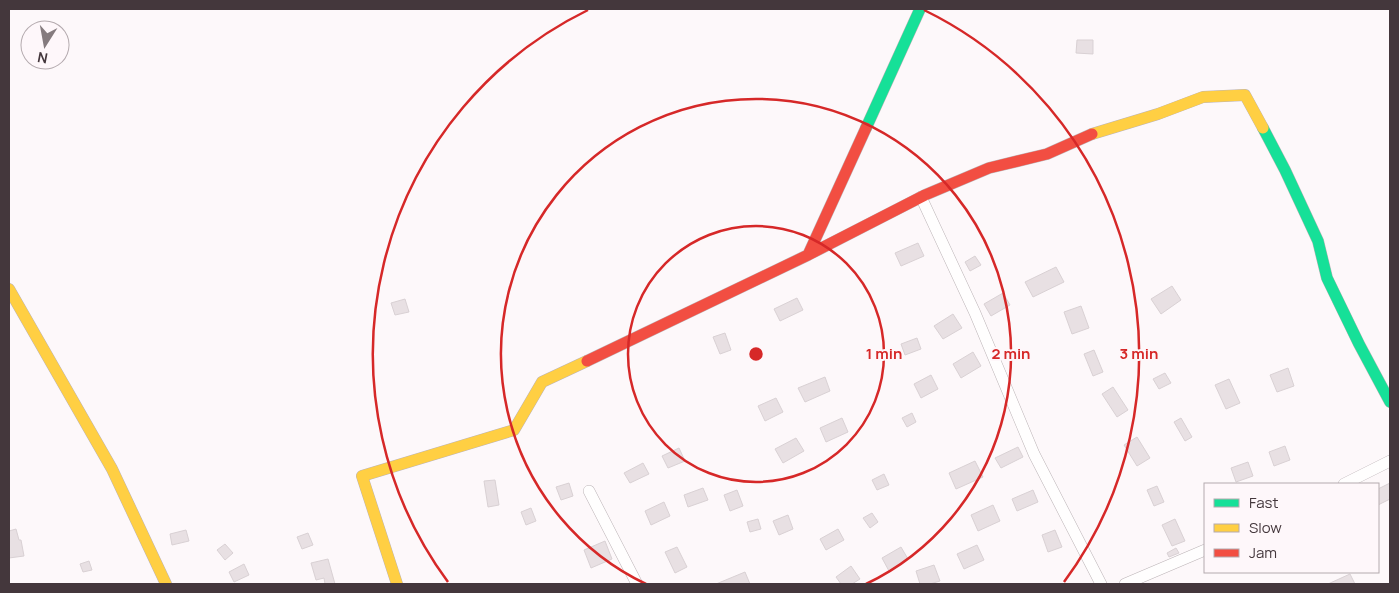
<svg xmlns="http://www.w3.org/2000/svg" width="1399" height="593" font-family="Manrope,sans-serif">
	<style>
		.building { fill: #e8e0e3; stroke: #d9d1d4 }
		.lines { fill: none; stroke-linecap: round; stroke-linejoin: round }
		.street-casing { stroke: #bcb4b7; stroke-width: 12 }
		.fast-casing { stroke: #bcb4b7; stroke-width: 12 }
		.slow-casing { stroke: #bcb4b7; stroke-width: 12 }
		.jam-casing { stroke: #bcb4b7; stroke-width: 12 }
		.street { stroke: #fffefe; stroke-width: 11 }
		.fast { stroke: #16e098; stroke-width: 11 }
		.slow { stroke: #ffcf43; stroke-width: 11 }
		.jam { stroke: #f24e42; stroke-width: 11 }
		.ring { fill: none; stroke: #d62828; stroke-width: 2.5 }
		.centre { fill: #d62828; stroke: #fef7fa; stroke-width: 2.5 }
		.ring-label { font-size: 15px; text-anchor: middle; font-weight: bold; fill: #d62828; stroke: #fef7fa; stroke-width: 4; stroke-linejoin: round; paint-order: stroke }
	</style>
	<rect width="100%" height="100%" fill="#fdf8fa"/>
	<!-- building -->
	<path class="building" d="M 1077,40 L 1093,40 L 1093,54 L 1076,53 Z
		M 918,243 L 924,256 L 901,266 L 895,253 Z
		M 975,256 L 981,265 L 970,271 L 965,262 Z
		M 1056,267 L 1064,282 L 1033,297 L 1025,282 Z
		M 1172,286 L 1181,300 L 1161,314 L 1151,299 Z
		M 1003,293 L 1010,305 L 991,316 L 984,304 Z
		M 797,298 L 803,310 L 780,321 L 774,309 Z
		M 405,299 L 409,312 L 395,315 L 391,303 Z
		M 1081,306 L 1089,328 L 1072,334 L 1064,312 Z
		M 953,314 L 962,328 L 943,339 L 934,326 Z
		M 725,333 L 731,350 L 720,354 L 713,337 Z
		M 917,338 L 921,349 L 905,355 L 901,344 Z
		M 1094,350 L 1103,372 L 1093,376 L 1084,354 Z
		M 973,352 L 981,366 L 961,378 L 953,364 Z
		M 1288,368 L 1294,386 L 1277,392 L 1270,375 Z
		M 1165,373 L 1171,383 L 1159,389 L 1153,379 Z
		M 931,375 L 938,389 L 921,398 L 914,384 Z
		M 825,377 L 830,391 L 805,402 L 798,388 Z
		M 1229,379 L 1240,403 L 1226,409 L 1215,385 Z
		M 1113,387 L 1128,410 L 1117,417 L 1102,394 Z
		M 776,398 L 783,412 L 765,421 L 758,406 Z
		M 912,413 L 916,422 L 907,427 L 902,418 Z
		M 842,418 L 848,432 L 826,442 L 820,428 Z
		M 1181,418 L 1192,437 L 1185,441 L 1174,422 Z
		M 1137,437 L 1150,458 L 1137,466 L 1124,445 Z
		M 796,438 L 804,451 L 783,463 L 775,449 Z
		M 1285,446 L 1290,460 L 1274,466 L 1269,452 Z
		M 1018,447 L 1023,457 L 1001,468 L 995,458 Z
		M 679,448 L 685,461 L 668,468 L 662,456 Z
		M 975,461 L 983,477 L 956,489 L 949,473 Z
		M 1248,462 L 1253,476 L 1236,482 L 1231,468 Z
		M 643,463 L 649,474 L 630,483 L 624,473 Z
		M 884,474 L 889,485 L 877,490 L 872,480 Z
		M 495,480 L 499,505 L 488,507 L 484,481 Z
		M 569,483 L 573,496 L 561,500 L 556,487 Z
		M 1390,483 L 1390,499 L 1378,505 L 1378,489 Z
		M 1157,486 L 1164,502 L 1154,506 L 1147,490 Z
		M 703,488 L 708,500 L 688,507 L 684,495 Z
		M 737,490 L 743,506 L 730,511 L 724,495 Z
		M 1033,490 L 1038,502 L 1017,511 L 1012,499 Z
		M 664,502 L 670,516 L 651,525 L 645,511 Z
		M 993,505 L 1000,521 L 978,531 L 971,515 Z
		M 531,508 L 536,521 L 526,525 L 521,512 Z
		M 872,513 L 878,522 L 870,528 L 863,518 Z
		M 788,515 L 793,529 L 779,535 L 773,521 Z
		M 758,519 L 761,529 L 750,532 L 747,522 Z
		M 1175,519 L 1185,541 L 1172,546 L 1162,525 Z
		M 16,529 L 19,540 L 21,540 L 24,556 L 9,558 L 9,531 Z
		M 838,529 L 844,540 L 826,550 L 820,539 Z
		M 186,530 L 189,541 L 172,545 L 170,534 Z
		M 1055,530 L 1062,547 L 1048,552 L 1042,535 Z
		M 308,533 L 313,545 L 302,549 L 297,537 Z
		M 605,541 L 612,559 L 591,568 L 584,550 Z
		M 225,544 L 233,553 L 225,560 L 217,550 Z
		M 977,545 L 984,560 L 964,569 L 957,554 Z
		M 677,547 L 687,567 L 675,573 L 665,552 Z
		M 901,547 L 908,559 L 889,571 L 882,558 Z
		M 1176,548 L 1179,553 L 1169,557 L 1167,553 Z
		M 328,559 L 335,584 L 325,584 L 324,578 L 316,580 L 311,563 Z
		M 89,561 L 92,570 L 83,572 L 80,564 Z
		M 244,564 L 249,575 L 234,582 L 229,572 Z
		M 934,565 L 940,581 L 930,584 L 920,584 L 916,571 Z
		M 851,566 L 860,579 L 852,584 L 841,584 L 836,577 Z
		M 745,572 L 750,584 L 716,584 Z
		M 1350,574 L 1355,584 L 1328,584 Z"/>
	<g class="lines">
		<!-- street casing -->
		<g class="street-casing">
			<path id="street" d="M 921,197 L 975,313 L 1034,454 L 1101,584
				M 1344,484 L 1390,461
				M 589,491 L 637,584
				M 1125,584 L 1205,550"/>
		</g>
		<!-- fast casing -->
		<g class="fast-casing">
			<path id="fast" d="M 866,128 L 920,9
				M 1263,128 L 1285,170 L 1318,241 L 1327,278 L 1359,344 L 1390,402"/>
		</g>
		<!-- slow casing -->
		<g class="slow-casing">
			<path id="slow" d="M 1092,134 L 1158,114 L 1203,97 L 1245,95 L 1263,128
				M 9,289 L 112,469 L 166,584
				M 397,584 L 362,476 L 514,430 L 542,382 L 587,361"/>
		</g>
		<!-- jam casing -->
		<g class="jam-casing">
			<path id="jam" d="M 808,255 L 925,195 L 989,168 L 1047,154 L 1092,134
				M 587,361 L 808,255 L 866,128"/>
		</g>
		<!-- street -->
		<use href="#street" class="street"/>
		<!-- fast -->
		<use href="#fast" class="fast"/>
		<!-- slow -->
		<use href="#slow" class="slow"/>
		<!-- jam -->
		<use href="#jam" class="jam"/>
	</g>
	<!-- distance rings -->
	<g class="ring">
		<circle cx="756" cy="354" r="128"/>
		<path d="M646 584A255 255 0 1 1 866 584"/>
		<path d="M448 582A383 383 0 0 1 588 10M924 10A383 383 0 0 1 1064 582"/>
	</g>
	<circle cx="756" cy="354" r="8" class="centre"/>
	<g class="ring-label">
		<text x="884" y="359">1 min</text>
		<text x="1011" y="359">2 min</text>
		<text x="1139" y="359">3 min</text>
	</g>
	<!-- border -->
	<rect width="1399" height="593" fill="none" stroke="#44373c" stroke-width="20"/>
	<!-- legend -->
	<rect x="1204" y="483" width="175" height="90" fill="#fef7fa" stroke="#b4aaae"/>
	<rect x="1214" y="499" width="25" height="8" fill="#16e098" stroke="#b4aaae"/>
	<text x="1249" y="508" font-size="15" fill="#44373c">Fast</text>
	<rect x="1214" y="524" width="25" height="8" fill="#ffcf43" stroke="#b4aaae"/>
	<text x="1249" y="533" font-size="15" fill="#44373c">Slow</text>
	<rect x="1214" y="549" width="25" height="8" fill="#f24e42" stroke="#b4aaae"/>
	<text x="1249" y="558" font-size="15" fill="#44373c">Jam</text>
	<!-- north arrow -->
	<g transform="translate(45 45) rotate(191)"><circle r="24" fill="#fef7fa" stroke="#b4aaae"/>
	<path d="M0-4L9 19L0 12L-9 19Z" fill="#857b7e"/>
	<text y="-8" font-size="14" font-weight="bold" text-anchor="middle" fill="#44373c">N</text>
	</g>
</svg>
